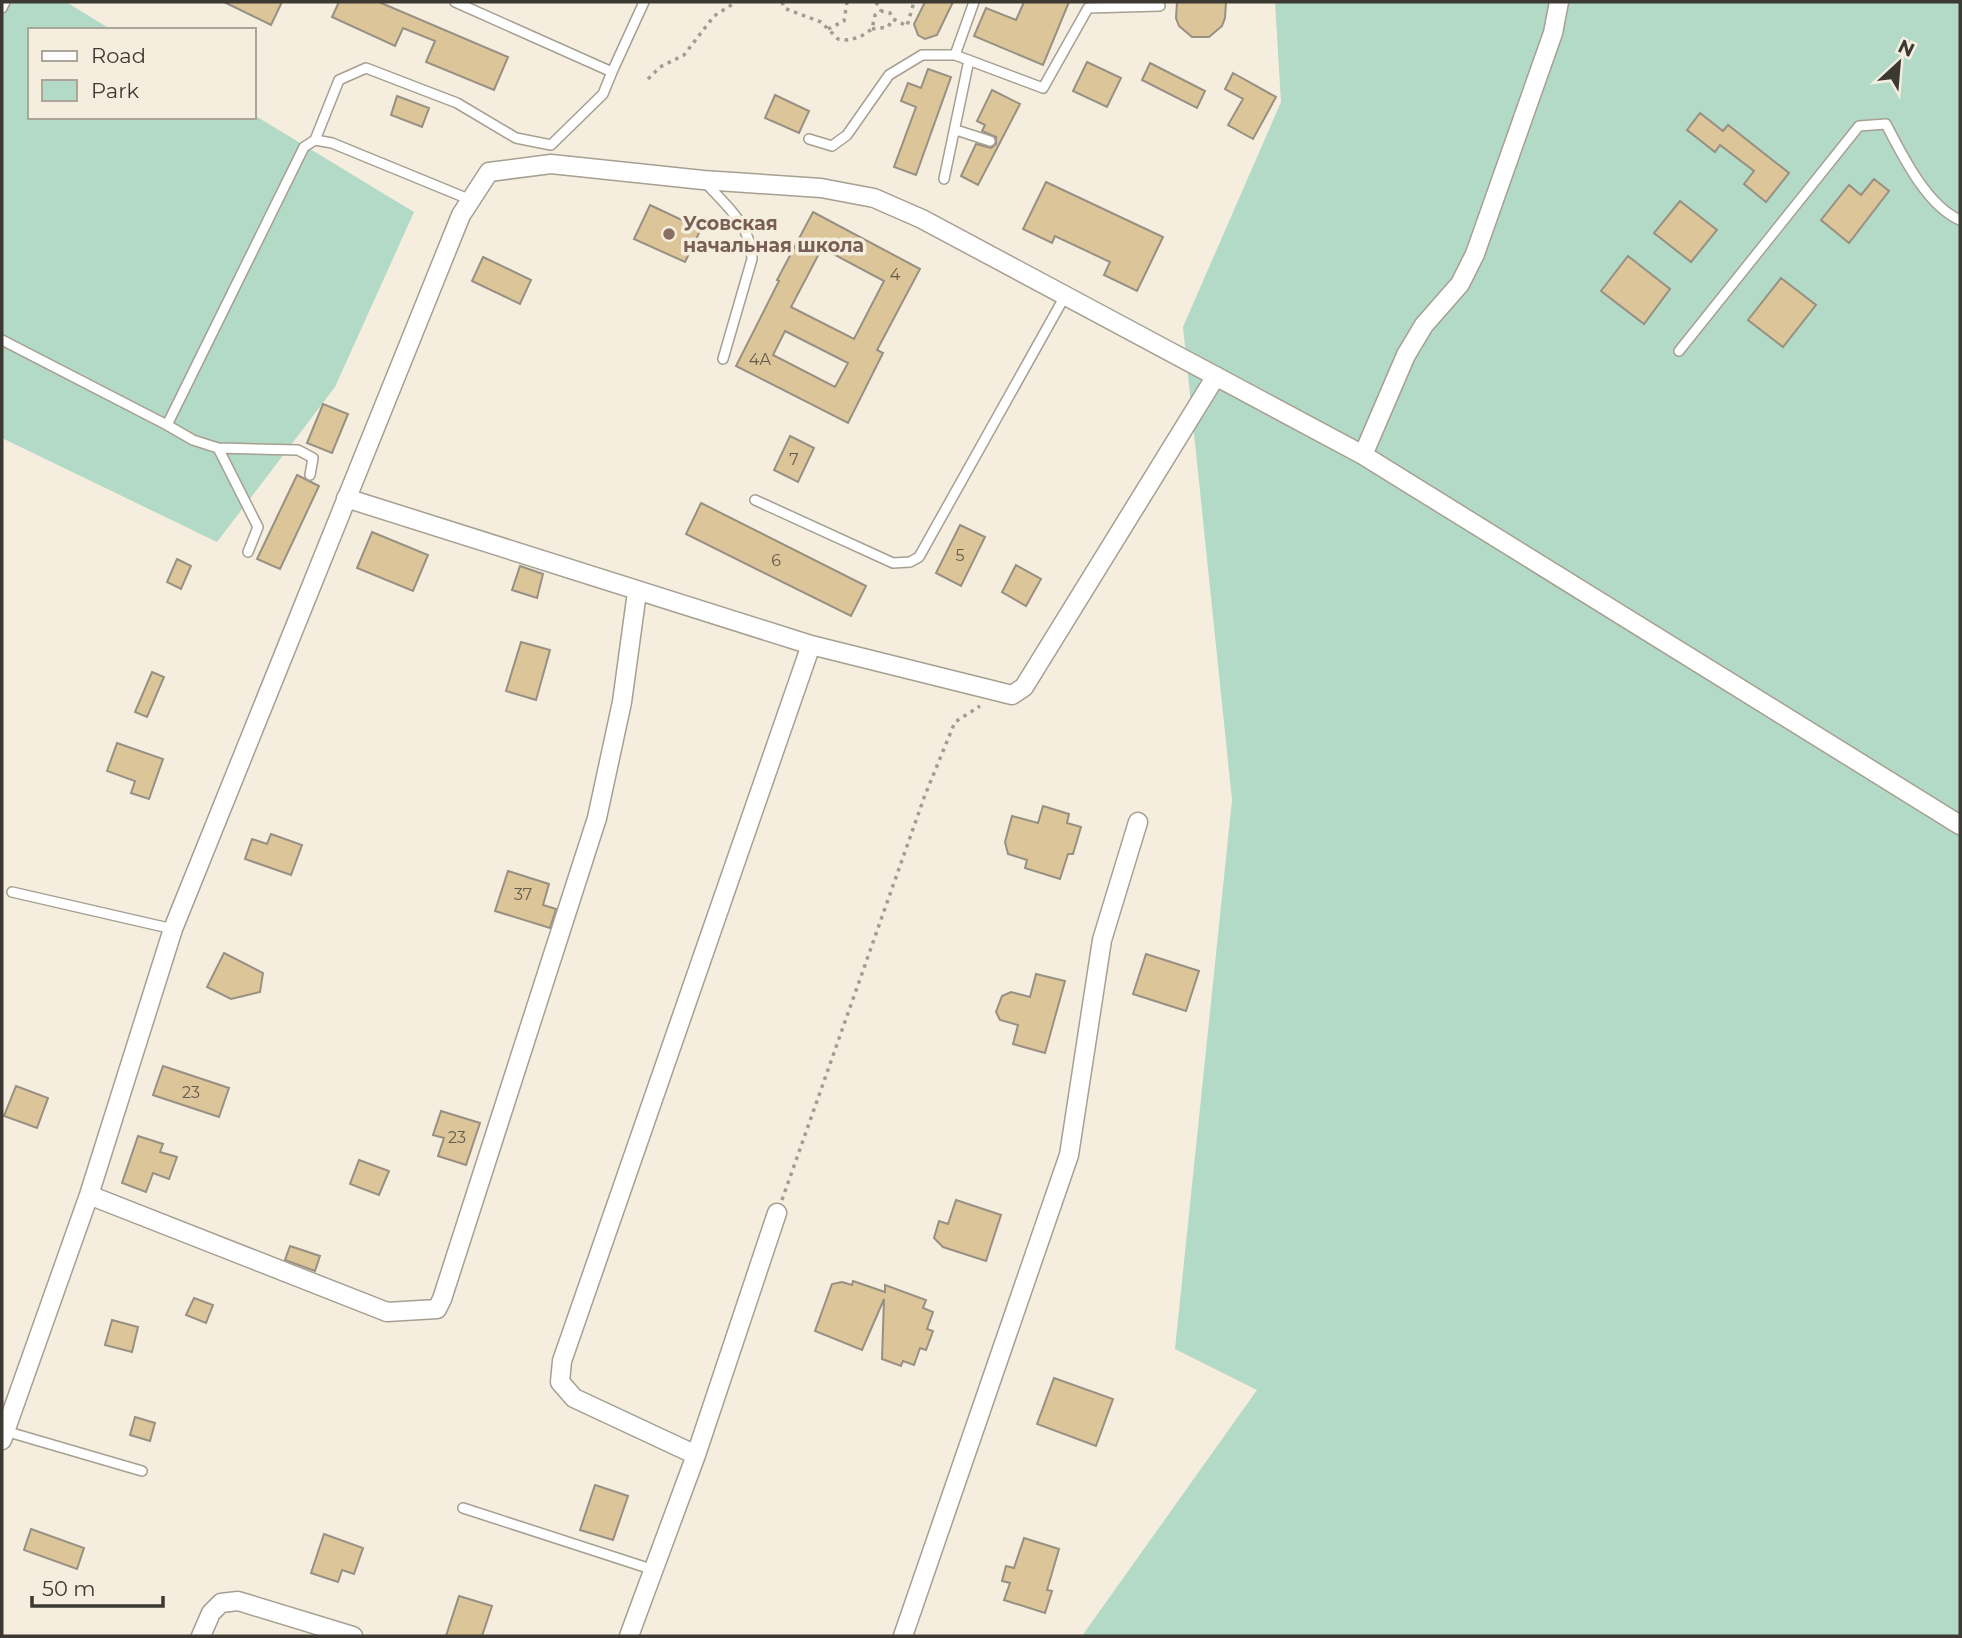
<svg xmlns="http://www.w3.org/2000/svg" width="1962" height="1638" font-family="Montserrat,sans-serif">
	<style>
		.green { fill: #b2dac6 }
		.building { fill: #dcc598; stroke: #979083; stroke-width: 2; fill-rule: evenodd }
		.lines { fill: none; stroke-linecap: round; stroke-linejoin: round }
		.lane-casing { stroke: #a69f92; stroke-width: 12 }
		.street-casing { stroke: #a69f92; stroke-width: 21 }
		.path { stroke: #a29c92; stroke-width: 3.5; stroke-dasharray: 3.5 5; stroke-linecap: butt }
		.lane { stroke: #fff; stroke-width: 9 }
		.street { stroke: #fff; stroke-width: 18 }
		.education-dot { fill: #8d6e63; stroke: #f5eedf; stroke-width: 2.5 }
		.labels { text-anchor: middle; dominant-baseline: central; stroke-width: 7; stroke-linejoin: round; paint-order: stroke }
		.number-label { font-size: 16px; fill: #645c4c }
		.education-label { font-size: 19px; font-weight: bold; fill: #785e54; stroke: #f5eedf; text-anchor: start }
	</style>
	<rect width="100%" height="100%" fill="#f5eedf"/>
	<!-- green -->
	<path class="green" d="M 2,2 L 66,2 L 112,30 L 30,30 L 30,117 L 254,117 L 254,115 L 414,212 L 335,387 L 217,542 L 2,438 Z
		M 1275,2 L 1960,2 L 1960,1636 L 1082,1636 L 1257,1390 L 1175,1349 L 1232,800 L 1183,327 L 1281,102 Z"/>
	<!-- building -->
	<path class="building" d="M 224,2 L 282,2 L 271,25 Z
		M 339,2 L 379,2 L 508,57 L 494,90 L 426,62 L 435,41 L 403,28 L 395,46 L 332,17 Z
		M 925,2 L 953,2 L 937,35 L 925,39 L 918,35 L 914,24 Z
		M 1024,2 L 1069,2 L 1043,65 L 974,36 L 986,8 L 1016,20 Z
		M 1177,2 L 1226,2 L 1225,18 L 1222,26 L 1209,37 L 1192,37 L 1179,26 L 1176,18 Z
		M 1087,62 L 1121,78 L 1107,107 L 1073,91 Z
		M 1150,63 L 1205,91 L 1197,108 L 1142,80 Z
		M 928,69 L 951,77 L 916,175 L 894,167 L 916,107 L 901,101 L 908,83 L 921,88 Z
		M 1233,73 L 1276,97 L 1253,139 L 1228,125 L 1243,99 L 1225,89 Z
		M 992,90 L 1020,104 L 978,185 L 961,176 L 976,144 L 991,148 L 996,144 L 996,137 L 982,131 L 985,125 L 977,121 Z
		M 775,95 L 809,111 L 799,133 L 765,118 Z
		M 397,96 L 429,108 L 422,127 L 391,115 Z
		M 1700,113 L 1723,131 L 1728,125 L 1789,173 L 1766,202 L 1744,184 L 1754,171 L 1720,145 L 1715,152 L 1687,130 Z
		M 1874,179 L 1889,191 L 1849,243 L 1821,220 L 1849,185 L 1861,195 Z
		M 1046,182 L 1163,237 L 1137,291 L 1104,275 L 1110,262 L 1055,236 L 1052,243 L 1023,229 Z
		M 1680,201 L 1717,230 L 1691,262 L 1654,233 Z
		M 650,205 L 701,229 L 685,262 L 634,239 Z
		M 813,212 L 920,269 L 877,350 L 883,353 L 848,423 L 736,366 L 779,281 L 777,280 ZM 822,248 L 884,281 L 854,339 L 791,307 ZM 785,331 L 848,363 L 835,387 L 773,355 Z
		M 1628,256 L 1670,289 L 1644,324 L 1601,291 Z
		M 483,257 L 531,280 L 520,304 L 472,281 Z
		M 1781,278 L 1816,305 L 1783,347 L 1748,320 Z
		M 323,404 L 348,414 L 332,453 L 307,443 Z
		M 790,436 L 814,448 L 798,482 L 774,470 Z
		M 297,475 L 319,486 L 280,569 L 257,559 Z
		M 701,503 L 866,586 L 851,616 L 686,534 Z
		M 960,525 L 985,537 L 961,586 L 936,573 Z
		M 372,532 L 428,555 L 413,591 L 357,568 Z
		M 177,559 L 191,566 L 181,589 L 167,582 Z
		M 1016,565 L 1041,579 L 1026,606 L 1002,592 Z
		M 520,566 L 543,574 L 537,598 L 512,590 Z
		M 521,642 L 550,650 L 536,700 L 506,691 Z
		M 152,672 L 164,677 L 147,717 L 135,712 Z
		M 117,743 L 163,759 L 149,799 L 131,793 L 135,781 L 107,771 Z
		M 1043,806 L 1069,814 L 1067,823 L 1081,827 L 1073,854 L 1068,854 L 1060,879 L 1025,868 L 1027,860 L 1008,854 L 1005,842 L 1012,816 L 1038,823 Z
		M 271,834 L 302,845 L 291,875 L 245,859 L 252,839 L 267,844 Z
		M 508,871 L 549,884 L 543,905 L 556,909 L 550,928 L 495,911 Z
		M 224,953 L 263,973 L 260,992 L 231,999 L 207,987 Z
		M 1146,954 L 1199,971 L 1186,1011 L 1133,994 Z
		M 1036,974 L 1065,981 L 1045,1053 L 1013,1044 L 1018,1025 L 1000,1020 L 996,1012 L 1002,996 L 1011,992 L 1030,997 Z
		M 163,1066 L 229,1088 L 219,1117 L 153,1095 Z
		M 16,1086 L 48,1098 L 37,1128 L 4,1116 Z
		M 441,1111 L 480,1123 L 466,1165 L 438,1156 L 444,1138 L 433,1135 Z
		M 138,1136 L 163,1144 L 160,1152 L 177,1157 L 169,1179 L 153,1173 L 146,1192 L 122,1183 Z
		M 359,1160 L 389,1171 L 379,1195 L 350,1184 Z
		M 956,1200 L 1001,1215 L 986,1261 L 943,1247 L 934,1238 L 939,1221 L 948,1224 Z
		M 290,1246 L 320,1256 L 315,1271 L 285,1260 Z
		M 853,1281 L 885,1292 L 885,1285 L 926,1300 L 923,1308 L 933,1312 L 927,1329 L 933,1331 L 926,1350 L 920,1348 L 914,1365 L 903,1361 L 901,1366 L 882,1359 L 884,1299 L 862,1350 L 815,1331 L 832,1284 L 842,1282 L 852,1285 Z
		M 194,1298 L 213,1305 L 206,1323 L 186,1315 Z
		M 112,1320 L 138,1327 L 132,1352 L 105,1345 Z
		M 1054,1378 L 1113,1399 L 1096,1446 L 1037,1424 Z
		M 135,1417 L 155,1423 L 150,1441 L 130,1435 Z
		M 595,1485 L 628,1496 L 613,1540 L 580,1530 Z
		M 31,1529 L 84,1548 L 77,1569 L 24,1550 Z
		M 324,1534 L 363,1548 L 354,1574 L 342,1570 L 338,1582 L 311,1573 Z
		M 1024,1538 L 1059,1549 L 1047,1590 L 1052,1591 L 1045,1613 L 1004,1600 L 1010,1583 L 1002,1581 L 1006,1566 L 1014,1568 Z
		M 459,1596 L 492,1606 L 482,1636 L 446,1636 Z"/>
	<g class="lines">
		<!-- lane casing -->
		<g class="lane-casing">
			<path id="lane" d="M 455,2 L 612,72 L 644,2
				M 974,2 L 955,55 L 1043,88 L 1088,8 L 1160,6
				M 2,8 L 5,2
				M 956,130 L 990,141
				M 809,139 L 832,146 L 847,135 L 889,75 L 922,55 L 955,55
				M 315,140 L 339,80 L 366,68 L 457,103 L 516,138 L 551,145 L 603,94 L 612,72
				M 944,179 L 969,60
				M 704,181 C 727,207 750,223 752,259 L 723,359
				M 2,340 L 167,425 L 304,147 L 315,140 L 332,143 L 471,200
				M 1679,351 L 1859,126 L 1886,124 C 1902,155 1927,206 1960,220
				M 167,425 L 193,440 L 218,448 L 298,450 L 313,458 L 310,475
				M 218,448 L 258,527 L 248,552
				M 755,500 L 893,563 L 910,562 L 919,557 L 1065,296
				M 12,892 L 173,929
				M 5,1431 L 142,1471
				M 463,1508 L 654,1570"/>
		</g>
		<!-- street casing -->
		<g class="street-casing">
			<path id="street" d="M 1363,455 L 1406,355 L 1424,325 L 1460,284 L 1475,254 L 1553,33 L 1559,2
				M 346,498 L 811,645 L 1012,695 L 1024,687 L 1216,376
				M 89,1195 L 387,1312 L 437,1309 L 442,1299 L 597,818 L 622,702 L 637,592
				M 2,1440 L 89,1195 L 173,929 L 461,215 L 489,172 L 551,164 L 703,180 L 821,188 L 874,198 L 922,219 L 1363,455 L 1960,825
				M 696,1455 L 574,1398 L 560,1382 L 562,1361 L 811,645
				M 201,1636 L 211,1613 L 221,1603 L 238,1601 L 353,1636
				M 629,1636 L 696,1455 L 777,1213
				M 903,1636 L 1069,1155 L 1102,940 L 1138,822"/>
		</g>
		<!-- path -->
		<path class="path" d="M 782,2 L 784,8 L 821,22 L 838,39 L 848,40 L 860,37 L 872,29 L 875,15 L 881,11 L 890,13 L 893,19 L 907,26 L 914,2
			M 876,2 L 881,11
			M 828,29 L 844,21 L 847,2
			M 872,29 L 888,27 L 893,19
			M 648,79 L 660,67 L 684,55 L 714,16 L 736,2
			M 782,1200 L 925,795 L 955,722 L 980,706"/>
		<!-- lane -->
		<use href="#lane" class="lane"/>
		<!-- street -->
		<use href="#street" class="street"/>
	</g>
	<!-- markers -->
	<circle class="education-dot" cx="669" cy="234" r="7"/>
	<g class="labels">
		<!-- number labels -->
		<g class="number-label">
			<text x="895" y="274">4</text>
			<text x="760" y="359">4А</text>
			<text x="794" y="459">7</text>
			<text x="960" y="555">5</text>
			<text x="776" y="560">6</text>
			<text x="523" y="894">37</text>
			<text x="191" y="1092">23</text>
			<text x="457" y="1137">23</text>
		</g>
		<!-- education labels -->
		<g class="education-label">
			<text x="683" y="223">Усовская<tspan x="683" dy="22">начальная школа</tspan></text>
		</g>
	</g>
	<!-- border -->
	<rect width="1962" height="1638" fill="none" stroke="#3c3933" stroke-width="7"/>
	<!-- legend -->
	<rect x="28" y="28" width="228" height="91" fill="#f5eedf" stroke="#aba69a" stroke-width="2"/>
	<rect x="42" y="51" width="35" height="10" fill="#ffffff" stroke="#aba69a" stroke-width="2"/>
	<text x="91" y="63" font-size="21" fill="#3c3933">Road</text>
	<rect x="42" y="80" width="35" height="21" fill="#b2dac6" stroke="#aba69a" stroke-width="2"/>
	<text x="91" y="98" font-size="21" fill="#3c3933">Park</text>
	<!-- north arrow -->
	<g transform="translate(1899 63) rotate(26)" stroke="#f5eedf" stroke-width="5" paint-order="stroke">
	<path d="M0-5L12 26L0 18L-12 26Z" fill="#3c3933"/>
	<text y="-10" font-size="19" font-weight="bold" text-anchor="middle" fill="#3c3933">N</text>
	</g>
	<!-- scale -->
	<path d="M32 1596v10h131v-10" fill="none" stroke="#3c3933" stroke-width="3.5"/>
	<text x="42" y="1596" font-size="21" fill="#3c3933" stroke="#f5eedf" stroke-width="5" paint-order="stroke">50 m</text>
</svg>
